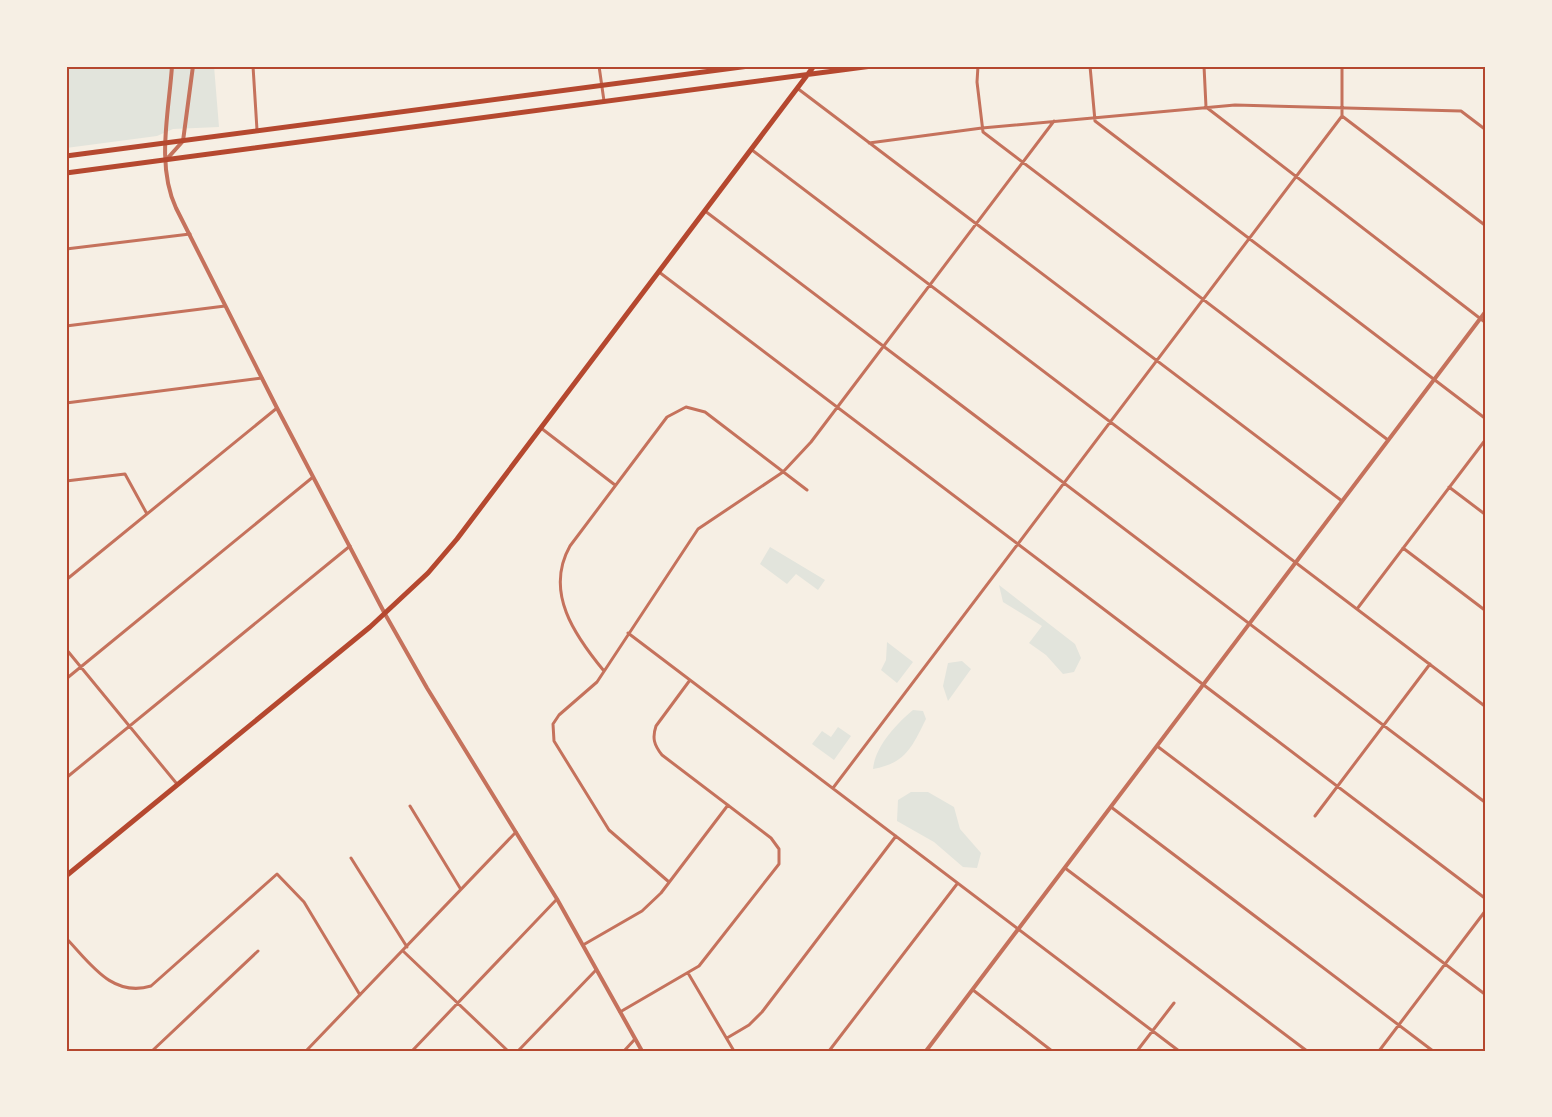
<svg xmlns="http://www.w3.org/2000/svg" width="1552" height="1117" font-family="'Work Sans',sans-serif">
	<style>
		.green { fill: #e2e4dc }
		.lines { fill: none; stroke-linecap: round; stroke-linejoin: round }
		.minor { stroke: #c5725c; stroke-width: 3 }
		.tertiary { stroke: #c5725c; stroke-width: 4 }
		.primary { stroke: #b5482f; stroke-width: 5 }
		.neatline { fill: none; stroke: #b5482f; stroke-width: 2 }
	</style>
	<rect width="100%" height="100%" fill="#f6efe4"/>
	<!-- green -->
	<path class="green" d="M 66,66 L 214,66 L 219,127 L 173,129 L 157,136 L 66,148 Z
		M 770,547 L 825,580 L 818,590 L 796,574 L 787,584 L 760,564 Z
		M 999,585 L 1075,644 L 1081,658 L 1074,672 L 1063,674 L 1046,655 L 1029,643 L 1042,626 L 1003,602 Z
		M 887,642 L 913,662 L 897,683 L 881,670 L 886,660 Z
		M 962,661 L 971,669 L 948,701 L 943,686 L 948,663 Z
		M 913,710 L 923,711 L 926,719 C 912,747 906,763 873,769 C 875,747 896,724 913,710 Z
		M 838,727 L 851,736 L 834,760 L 812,744 L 822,731 L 831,737 Z
		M 911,792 L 928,792 L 954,807 L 960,829 L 981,853 L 977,868 L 963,867 L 934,842 L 897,821 L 898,800 Z"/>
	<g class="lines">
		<!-- minor -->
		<path class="minor" d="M 253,66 L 257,130
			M 599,66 L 604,101
			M 978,66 L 977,82 L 983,132 L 1388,440
			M 1090,66 L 1095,121 L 1486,419
			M 1204,66 L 1206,107 L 1486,323
			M 797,88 L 1342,501
			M 1342,116 L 1486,226
			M 869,143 L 982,128 L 1235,105 L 1461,111 L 1486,130
			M 752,150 L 1486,707
			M 705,211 L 1486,803
			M 66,249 L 190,234
			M 659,272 L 1486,899
			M 66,326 L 225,306
			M 66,403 L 262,378
			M 541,428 L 615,485
			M 66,481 L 125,474 L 147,514
			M 1449,487 L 1486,515
			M 1403,548 L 1486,611
			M 66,580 L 277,408
			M 1357,609 L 1486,439
			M 628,633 L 1179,1051
			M 66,649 L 177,784
			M 604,671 C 575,636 544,592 570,546 L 667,417 L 686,407 L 705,412 L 807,490
			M 66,679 L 313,477
			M 1157,746 L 1486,995
			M 66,778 L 350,546
			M 833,788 L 1342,116 L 1342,66
			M 410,806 L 460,888
			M 1111,807 L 1433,1051
			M 1315,816 L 1430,664
			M 351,858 L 407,947
			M 1065,868 L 1307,1051
			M 669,882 L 609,830 L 554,741 L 553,724 L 559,715 L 597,682 L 698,529 L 783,472 L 811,442 L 1054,121
			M 66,938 C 90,963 112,998 151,986 L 277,874 L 304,902 L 360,995
			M 583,945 L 642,911 L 661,893 L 728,805
			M 403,951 L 508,1051
			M 688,973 L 734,1051
			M 973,990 L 1052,1051
			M 620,1012 L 699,966 L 779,864 L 779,849 L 771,838 L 662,755 C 654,745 652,738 656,726 L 690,680
			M 727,1038 L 749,1025 L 762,1012 L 896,836
			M 152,1051 L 258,951
			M 306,1051 L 516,832
			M 412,1051 L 557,899
			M 518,1051 L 596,970
			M 624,1051 L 635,1039
			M 829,1051 L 957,884
			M 1137,1051 L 1174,1003
			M 1379,1051 L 1486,910"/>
		<!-- tertiary -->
		<path class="tertiary" d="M 172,66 C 169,112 156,165 176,208 L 277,408 L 385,614 L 427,688 L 557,899 L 642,1051
			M 166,160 L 183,141 L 193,66
			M 926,1051 L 1486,311"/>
		<!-- primary -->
		<path class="primary" d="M 66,156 L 749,66
			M 66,173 L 872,66
			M 66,876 L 370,627 L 428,573 L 457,539 L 814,66"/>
	</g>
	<!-- border -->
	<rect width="1552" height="1117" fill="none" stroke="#f6efe4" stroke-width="135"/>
	<rect x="68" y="68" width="1416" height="982" class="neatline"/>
</svg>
